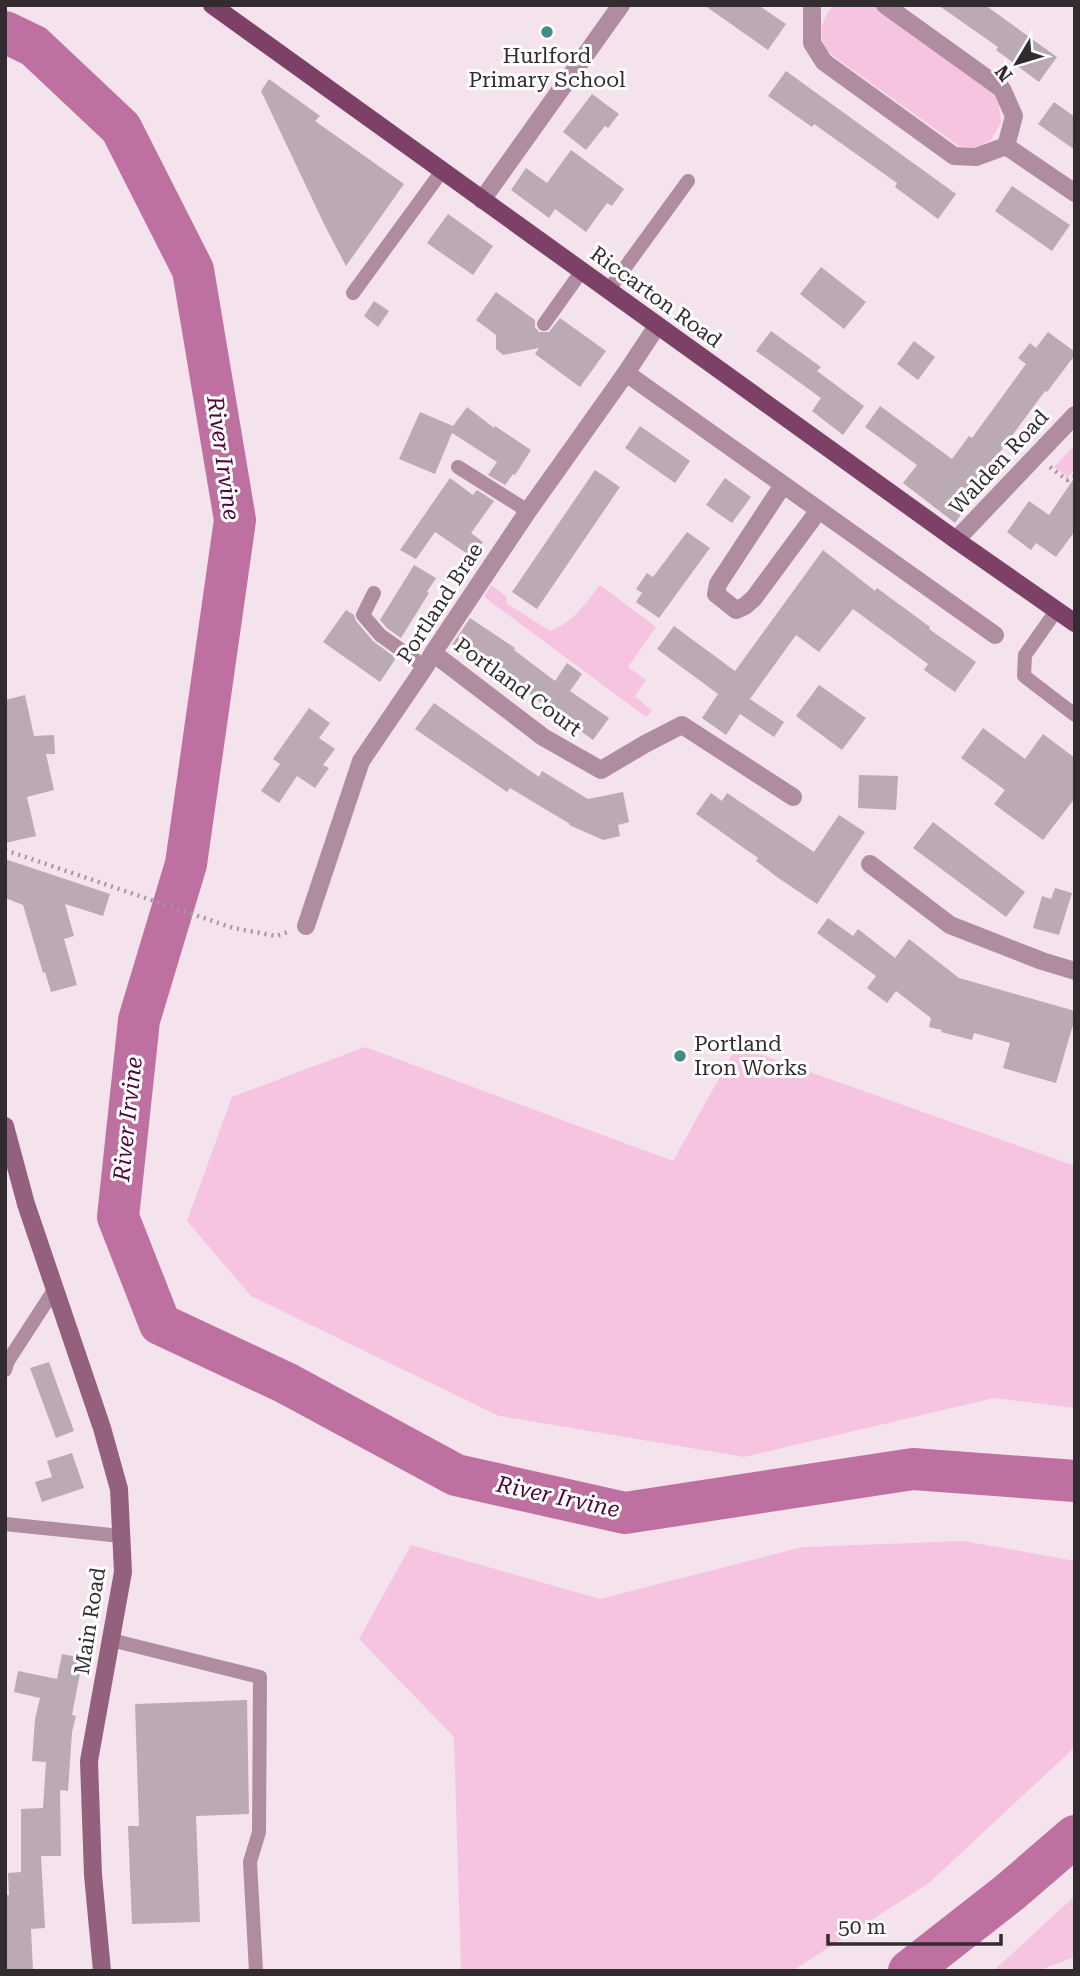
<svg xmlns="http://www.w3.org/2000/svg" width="1080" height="1976" font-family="'Roboto Serif',serif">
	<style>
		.green { fill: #f6c4e1 }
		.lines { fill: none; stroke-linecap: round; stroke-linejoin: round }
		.river { stroke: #be70a0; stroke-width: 42 }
		.building { fill: #bbaab4 }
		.path { stroke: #a4969e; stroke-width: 4.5; stroke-dasharray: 2 5; stroke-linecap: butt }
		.service { stroke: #b08ca1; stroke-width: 14 }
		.minor { stroke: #b08ca1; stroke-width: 18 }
		.secondary { stroke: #93607e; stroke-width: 18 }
		.primary { stroke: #7d4066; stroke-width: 18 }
		.poi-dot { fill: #438b89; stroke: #fff; stroke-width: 2.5 }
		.labels { text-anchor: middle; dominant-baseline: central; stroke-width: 6; stroke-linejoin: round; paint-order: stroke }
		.poi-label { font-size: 21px; fill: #322b2f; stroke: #fff }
		.street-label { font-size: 21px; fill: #322b2f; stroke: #fff }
		.water-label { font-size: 23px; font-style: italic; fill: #4f063a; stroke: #fff }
	</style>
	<rect width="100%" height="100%" fill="#f4e2ec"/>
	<!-- green -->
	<path class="green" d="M 834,5 L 874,5 L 991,90 L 999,105 L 1001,123 L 991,140 L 976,148 L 959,146 L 836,58 C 832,54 825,49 823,44 C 818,30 825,14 834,5 Z
		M 1075,445 L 1075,469 L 1068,477 L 1054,467 Z
		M 491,585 L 507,597 L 506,603 L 550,631 C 574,622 585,604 600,585 L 656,627 L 628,667 L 646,680 L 635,696 L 652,711 L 646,717 L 484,597 Z
		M 737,1046 L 1075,1166 L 1075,1408 L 994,1398 L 744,1457 L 499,1416 L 251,1296 L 187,1221 L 232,1097 L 365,1047 L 673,1161 Z
		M 964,1541 L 1075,1561 L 1075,1747 L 929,1883 L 792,1971 L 461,1971 L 454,1737 L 359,1639 L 411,1545 L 600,1599 L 803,1547 Z
		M 1075,1896 L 1075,1957 L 1037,1971 L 993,1971 Z"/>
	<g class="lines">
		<!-- river -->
		<path class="river" d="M 5,32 L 34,46 L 121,128 L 193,270 L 235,520 L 186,864 L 139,1020 L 118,1217 L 160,1324 L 286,1383 L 456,1475 L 625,1513 L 913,1469 L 1075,1481
			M 909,1971 L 1010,1892 L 1075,1836"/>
	</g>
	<!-- building -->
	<path class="building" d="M 704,5 L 758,5 L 786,24 L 768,50 Z
		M 938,5 L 985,5 L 1057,57 L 1039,82 L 996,50 L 998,47 Z
		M 786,71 L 956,194 L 938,219 L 895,187 L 897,183 L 814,124 L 812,127 L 768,96 Z
		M 269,79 L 320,116 L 315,121 L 404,184 L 346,266 L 325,226 L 261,91 Z
		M 592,94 L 619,114 L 608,128 L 605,126 L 586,150 L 563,132 Z
		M 1054,102 L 1075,117 L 1075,150 L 1038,124 Z
		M 571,150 L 624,189 L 612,206 L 607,203 L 586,232 L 555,209 L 549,218 L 511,190 L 526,168 L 547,183 Z
		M 1012,186 L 1070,225 L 1052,251 L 995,211 Z
		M 448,214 L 493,246 L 473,275 L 427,243 Z
		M 821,267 L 866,302 L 844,329 L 800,294 Z
		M 496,292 L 535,320 L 535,327 L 539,332 L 549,332 L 560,318 L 606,351 L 580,387 L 535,354 L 539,348 L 503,355 L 496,349 L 496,335 L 476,320 Z
		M 374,301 L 389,311 L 378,327 L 364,316 Z
		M 771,331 L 821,367 L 817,371 L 864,406 L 843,435 L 812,411 L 821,398 L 756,351 Z
		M 1048,332 L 1075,352 L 1075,355 L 1047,392 L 1045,391 L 997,456 L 1001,459 L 955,523 L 903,483 L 917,465 L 865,427 L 880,406 L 952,459 L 969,436 L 972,438 L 1026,364 L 1018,358 L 1030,343 L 1036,348 Z
		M 914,341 L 935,357 L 918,380 L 897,364 Z
		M 467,407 L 494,428 L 495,426 L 531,450 L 515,475 L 513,474 L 505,485 L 488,475 L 497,462 L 452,433 L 435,474 L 399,459 L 420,412 L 453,426 Z
		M 640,426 L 690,461 L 675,483 L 625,448 Z
		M 595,470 L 620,487 L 537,609 L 512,592 Z
		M 1075,477 L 1075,531 L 1056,557 L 1036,543 L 1031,550 L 1007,532 L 1029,501 L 1049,515 Z
		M 450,478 L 473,495 L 477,490 L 494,501 L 471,533 L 483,542 L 472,557 L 435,532 L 416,559 L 400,550 Z
		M 725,478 L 751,497 L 732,523 L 706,505 Z
		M 687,532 L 710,548 L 659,618 L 636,602 L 642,593 L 636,589 L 647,573 L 653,577 Z
		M 823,550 L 875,591 L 877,588 L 930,627 L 929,629 L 976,662 L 955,692 L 924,670 L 928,664 L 853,609 L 819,652 L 796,635 L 750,699 L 784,722 L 774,737 L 740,714 L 726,735 L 702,718 L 718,694 L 657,649 L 674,626 L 735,671 Z
		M 414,565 L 436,578 L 427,592 L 429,593 L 401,638 L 387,628 L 380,620 Z
		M 346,610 L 354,615 L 356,621 L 373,641 L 396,658 L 380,682 L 323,642 Z
		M 470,618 L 515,648 L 514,650 L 555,681 L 567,663 L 582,674 L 570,691 L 609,718 L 593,740 L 488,664 L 486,668 L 452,645 Z
		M 819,685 L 866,718 L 842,750 L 796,716 Z
		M 25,695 L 34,736 L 54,735 L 55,754 L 46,754 L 54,790 L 27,797 L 36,836 L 5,843 L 5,700 Z
		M 434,703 L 539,777 L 542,771 L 588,799 L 623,792 L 629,822 L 618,825 L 620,836 L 603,840 L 569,825 L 570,824 L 510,788 L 507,792 L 415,729 Z
		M 309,708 L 330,723 L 319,738 L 335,749 L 323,765 L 329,768 L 315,788 L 297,776 L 279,803 L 261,791 L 280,764 L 273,759 Z
		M 983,728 L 1025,759 L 1043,734 L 1075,758 L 1075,798 L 1043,840 L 994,804 L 1005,790 L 961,758 Z
		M 859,775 L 898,776 L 896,810 L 858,808 Z
		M 711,793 L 722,801 L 727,793 L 814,852 L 839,815 L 865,832 L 817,904 L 777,877 L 756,861 L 758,858 L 696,814 Z
		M 933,822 L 1025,892 L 1006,917 L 913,848 Z
		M 5,859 L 110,894 L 103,916 L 65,904 L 74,936 L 64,939 L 77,985 L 51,992 L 45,972 L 43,973 L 23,905 L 5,898 Z
		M 1055,888 L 1072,893 L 1059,935 L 1033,928 L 1042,896 L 1051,899 Z
		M 828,918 L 853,936 L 858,929 L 895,958 L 909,939 L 959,978 L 1075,1011 L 1075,1018 L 1056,1083 L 1003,1068 L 1010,1043 L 974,1033 L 972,1040 L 941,1032 L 942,1030 L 929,1027 L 931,1018 L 896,991 L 887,1003 L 867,988 L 876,976 L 817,933 Z
		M 49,1362 L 74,1431 L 56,1438 L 30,1368 Z
		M 72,1453 L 84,1488 L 42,1502 L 35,1482 L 52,1477 L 47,1461 Z
		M 62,1654 L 83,1658 L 72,1715 L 76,1716 L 72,1732 L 68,1791 L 60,1790 L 61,1856 L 41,1856 L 45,1928 L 31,1929 L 33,1971 L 5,1971 L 5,1895 L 9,1895 L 8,1873 L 21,1872 L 21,1809 L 43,1808 L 46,1762 L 32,1761 L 35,1719 L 40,1698 L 14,1692 L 18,1671 L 57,1679 Z
		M 247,1700 L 249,1814 L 196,1816 L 200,1922 L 132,1924 L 128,1826 L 139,1826 L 135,1704 Z"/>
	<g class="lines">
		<!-- path -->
		<path class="path" d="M 1050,467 L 1067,480 L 1075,476
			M 5,850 L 233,928 L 276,936 L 288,932"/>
		<!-- service -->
		<path class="service" d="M 608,291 L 688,181
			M 353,293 L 442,171
			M 544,324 L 581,272
			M 458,467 L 528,511
			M 374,593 L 363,615 L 380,635 L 425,667
			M 1056,611 L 1025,655 L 1024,676 L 1075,715
			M 5,1370 L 8,1361 L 54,1290
			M 5,1524 L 121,1536
			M 111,1640 L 260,1677 L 259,1832 L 250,1862 L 256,1971"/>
		<!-- minor -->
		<path class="minor" d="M 812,5 L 812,43 L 824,62 L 954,156 L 976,157 L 1006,146 L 1075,193
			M 885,5 L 1002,89 L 1014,116 L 1006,146
			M 482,200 L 621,5
			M 626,373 L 995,635
			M 783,485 L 718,584 L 716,594 L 736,610 L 745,606 L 754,598 L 819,510
			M 956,540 L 1075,415
			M 433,653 L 543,737 L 601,770 L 645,744 L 682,725 L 793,797
			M 870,864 L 950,925 L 1042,961 L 1075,971
			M 306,926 L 361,761 L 425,667 L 433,653 L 528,511 L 626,373 L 657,326"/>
		<!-- secondary -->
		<path class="secondary" d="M 5,1126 L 26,1204 L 102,1428 L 119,1489 L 123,1572 L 89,1761 L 93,1875 L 102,1971"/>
		<!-- primary -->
		<path class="primary" d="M 212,5 L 956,540 L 1075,623"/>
	</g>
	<!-- markers -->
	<g class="poi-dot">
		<circle cx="547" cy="32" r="7"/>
		<circle cx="680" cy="1056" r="7"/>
	</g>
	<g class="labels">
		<!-- poi labels -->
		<g class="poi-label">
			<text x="547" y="56">Hurlford<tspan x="547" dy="24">Primary School</tspan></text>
			<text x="694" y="1044" text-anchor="start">Portland<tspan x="694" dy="24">Iron Works</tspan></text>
		</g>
		<!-- street labels -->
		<g class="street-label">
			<text transform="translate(656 297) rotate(36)">Riccarton Road</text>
			<text transform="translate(999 462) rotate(-47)">Walden Road</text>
			<text transform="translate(440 603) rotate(-57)">Portland Brae</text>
			<text transform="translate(518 687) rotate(36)">Portland Court</text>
			<text transform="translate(90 1621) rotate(-81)">Main Road</text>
		</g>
		<!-- water labels -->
		<g class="water-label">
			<text transform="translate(223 458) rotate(82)">River Irvine</text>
			<text transform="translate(128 1119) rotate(-84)">River Irvine</text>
			<text transform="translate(558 1497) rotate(12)">River Irvine</text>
		</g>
	</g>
	<!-- border -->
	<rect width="1080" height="1976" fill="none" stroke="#322b2f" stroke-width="14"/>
	<!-- north arrow -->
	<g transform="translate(1017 63) rotate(232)" stroke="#ffffff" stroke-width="5" paint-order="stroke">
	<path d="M0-5L12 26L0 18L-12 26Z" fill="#322b2f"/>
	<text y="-10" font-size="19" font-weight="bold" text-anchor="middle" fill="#322b2f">N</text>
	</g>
	<!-- scale -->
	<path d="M828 1934v10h173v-10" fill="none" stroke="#322b2f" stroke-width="3.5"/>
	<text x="838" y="1934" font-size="21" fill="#322b2f" stroke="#ffffff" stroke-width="5" paint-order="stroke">50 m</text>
</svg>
